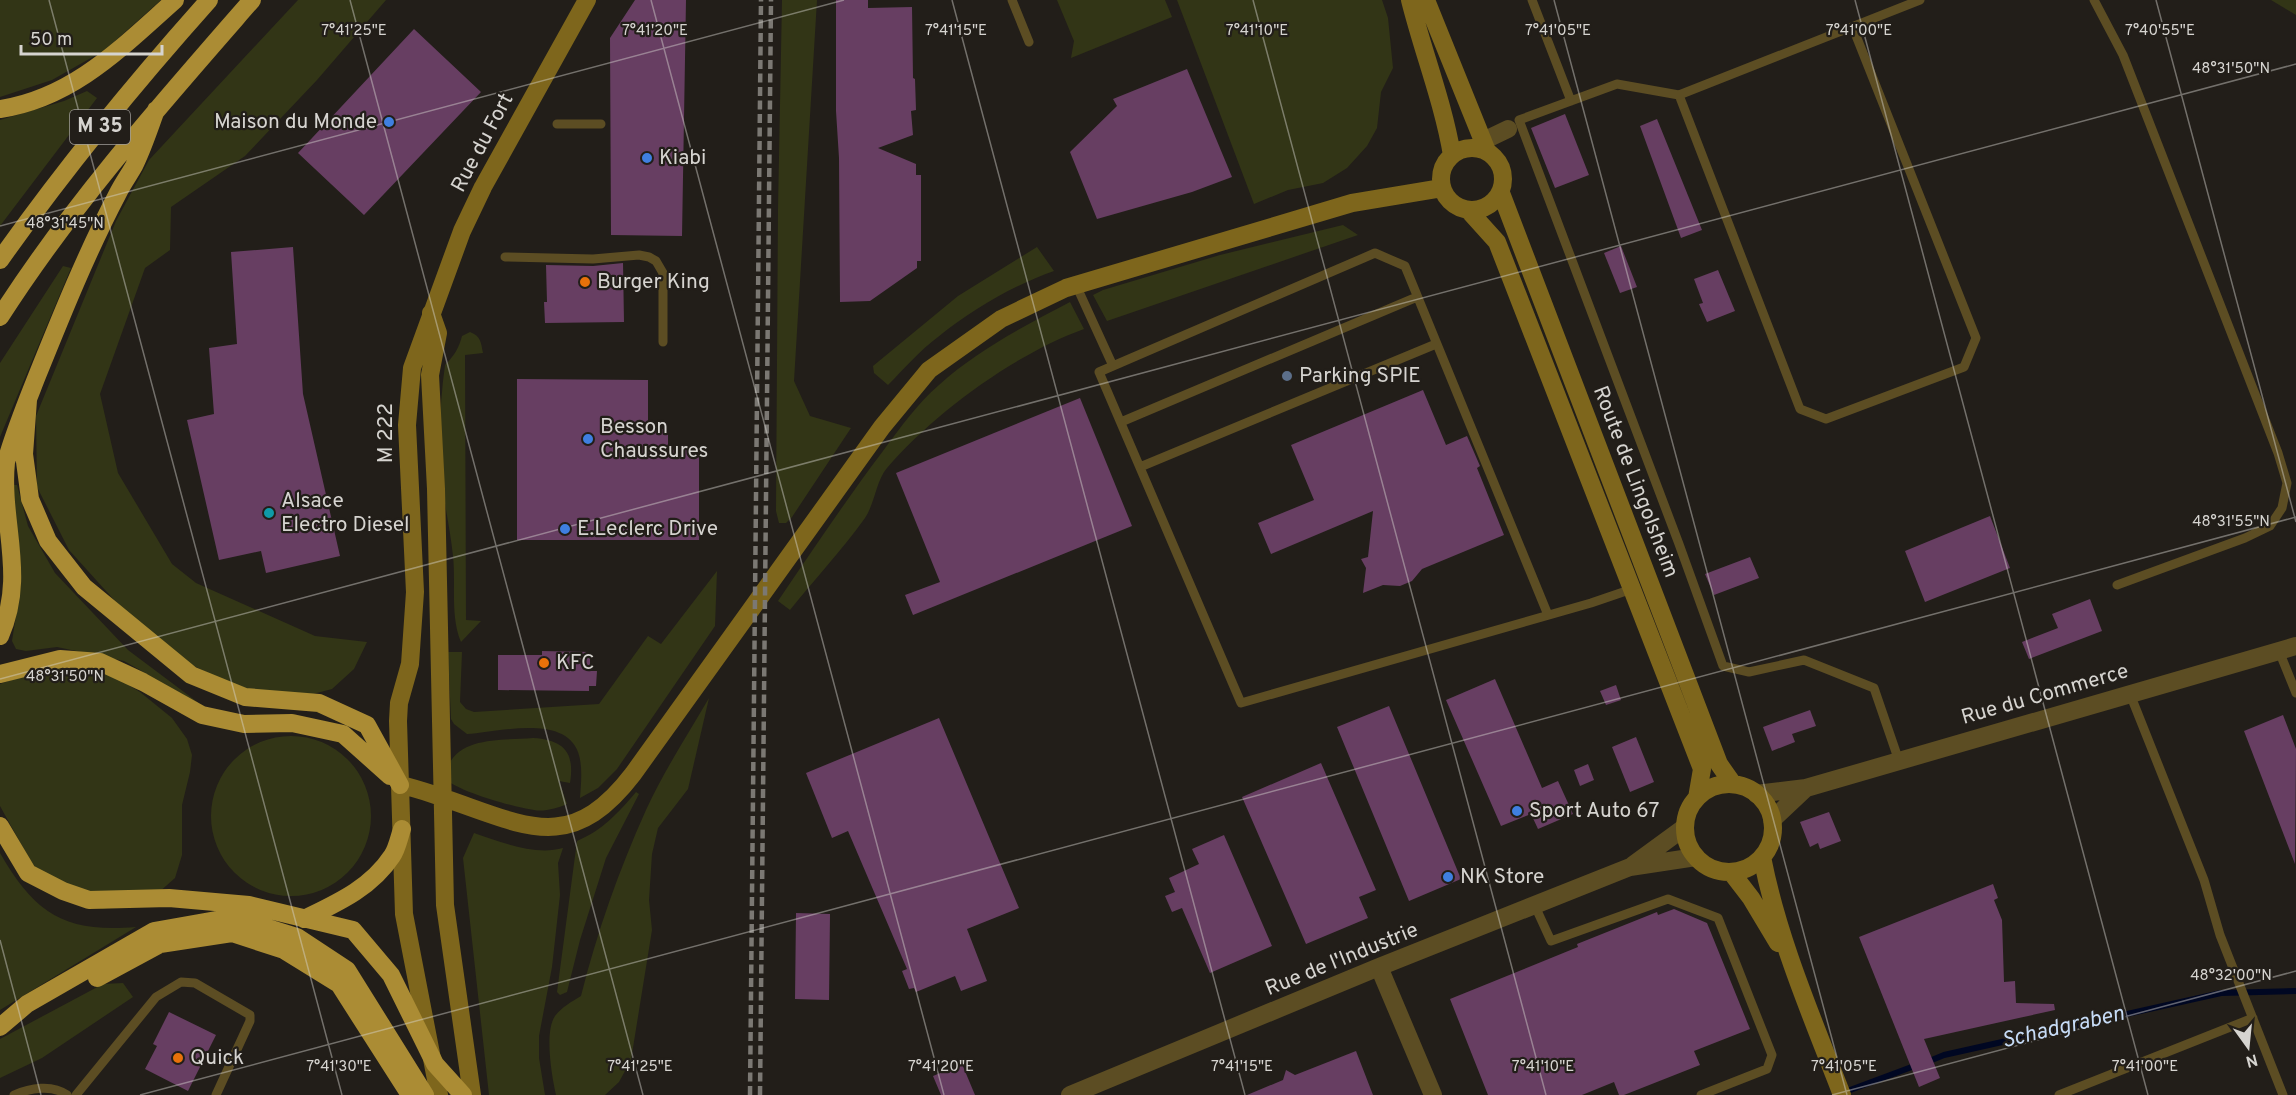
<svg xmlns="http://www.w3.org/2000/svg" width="2296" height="1095" font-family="Overpass,sans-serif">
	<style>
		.green { fill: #323516 }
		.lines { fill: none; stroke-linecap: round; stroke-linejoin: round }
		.stream { stroke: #000722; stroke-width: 6 }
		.building { fill: #673e62 }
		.lane { stroke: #5c4d23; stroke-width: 9 }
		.street { stroke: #5c4d23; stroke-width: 18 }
		.secondary { stroke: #7e661c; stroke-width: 18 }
		.highway { stroke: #ab8c34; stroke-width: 18 }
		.rail { stroke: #7b7873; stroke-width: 4.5; stroke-dasharray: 9 4.5; stroke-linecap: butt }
		.ticks { fill: none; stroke: #d6d4d0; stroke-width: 1.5; stroke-opacity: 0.45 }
		.shop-dot { fill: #3f7fe0; stroke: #221e19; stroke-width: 2 }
		.food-dot { fill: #e8710a; stroke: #221e19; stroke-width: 2 }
		.service-dot { fill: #5c6f8a; stroke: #221e19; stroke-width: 2 }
		.culture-dot { fill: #0f9aa8; stroke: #221e19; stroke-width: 2 }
		.labels { text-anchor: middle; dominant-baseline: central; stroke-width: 4.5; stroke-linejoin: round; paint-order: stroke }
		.shield { fill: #221e19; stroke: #a09d99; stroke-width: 1.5 }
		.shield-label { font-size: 20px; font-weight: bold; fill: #d6d4d0 }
		.poi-label { font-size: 21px; fill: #d6d4d0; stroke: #221e19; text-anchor: start }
		.street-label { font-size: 21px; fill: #d6d4d0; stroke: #221e19 }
		.water-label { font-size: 22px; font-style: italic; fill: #c6dbf6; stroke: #221e19 }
		.ticks-label { font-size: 15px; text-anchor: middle; fill: #d6d4d0; stroke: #221e19; stroke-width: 4.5; stroke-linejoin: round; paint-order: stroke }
	</style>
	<rect width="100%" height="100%" fill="#221e19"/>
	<!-- green -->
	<path class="green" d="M 0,0 L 161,0 L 105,50 L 52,80 L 0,97 Z
		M 298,0 L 386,0 L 317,80 L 245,156 L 171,207 L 170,250 L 145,268 L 100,394 L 118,473 L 172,564 L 196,583 L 315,636 L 367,642 L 354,669 L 332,689 L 313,694 L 244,689 L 224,681 L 188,663 L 134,622 L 69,550 L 37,487 L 36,416 L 116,221 L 149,160 Z
		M 782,0 L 817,0 L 794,381 L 810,416 L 851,428 L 792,517 L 786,523 L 779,523 L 776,511 L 778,209 Z
		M 1057,0 L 1165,0 L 1172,17 L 1071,58 L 1074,41 Z
		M 1177,0 L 1382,0 L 1388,18 L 1393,68 L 1381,92 L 1377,128 L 1367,146 L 1347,168 L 1323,183 L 1288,190 L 1254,204 Z
		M 2271,0 L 2296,0 L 2296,15 Z
		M 87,91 L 97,98 L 0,226 L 0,120 L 64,101 Z
		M 1343,225 L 1358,235 L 1107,321 L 1093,295 L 1103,290 L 1220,255 Z
		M 1037,247 L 1054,271 C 1012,286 973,309 938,337 C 920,350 904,369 888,385 L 874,373 L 873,366 L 958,296 Z
		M 63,266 L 71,268 L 0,437 L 0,363 Z
		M 1070,302 L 1084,329 C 1015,354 935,412 887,468 C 876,481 875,503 865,518 C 842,550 814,580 790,610 L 778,601 C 812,551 846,500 883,451 C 900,428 917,404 939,385 C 976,351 1026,325 1070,302 Z
		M 470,332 C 481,336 481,343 483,353 L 465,355 L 466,620 L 481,621 L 461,642 C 450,616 456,584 453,556 C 451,536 447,517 444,497 C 438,454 439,408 445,365 C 454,356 459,348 462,336 Z
		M 11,485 L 17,485 L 28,526 L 55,573 L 128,650 L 200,704 L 124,661 L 57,647 L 26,651 L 16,649 L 12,641 L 20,590 Z
		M 717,571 L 715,626 L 617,769 L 598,788 L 580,798 C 581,783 583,766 578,752 C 564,714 498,732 467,734 L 454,724 L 451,719 L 448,652 L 462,652 L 460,702 L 466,709 L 474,712 L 599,704 L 648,636 L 661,644 Z
		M 79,666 L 115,677 L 140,692 L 172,718 L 187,739 L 192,755 L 190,772 L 182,805 L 182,855 L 175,878 L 158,893 L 129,904 L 103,909 L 82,904 L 52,888 L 31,862 L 0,806 L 0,684 C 27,674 50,667 79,666 Z
		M 709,698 L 688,789 L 658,828 L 652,854 L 649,900 L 652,930 L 631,1060 L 619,1082 L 605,1095 L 556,1095 C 552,1077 544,1032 555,1016 C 562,1007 571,1002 581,996 C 597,932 619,870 646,810 C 664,771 688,734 709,698 Z
		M211 816a80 80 0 1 1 160 0a80 80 0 1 1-160 0Z
		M 533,738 C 564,740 575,752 570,783 L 559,781 L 567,804 C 558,808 544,812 534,810 C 513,807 460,792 445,779 C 450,735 500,741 533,738 Z
		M 636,792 L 639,794 L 606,858 L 580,940 L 567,992 L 560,995 L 557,992 L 577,841 C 603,830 618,813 636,792 Z
		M 474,833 C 501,842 535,856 563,848 L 558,863 L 560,895 L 552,967 L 539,1036 L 539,1058 L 545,1095 L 489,1095 L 463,858 Z
		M 0,853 C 35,914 65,933 136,927 L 0,1010 Z
		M 123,983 L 133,997 L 42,1058 L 0,1078 L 0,1039 L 103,984 Z"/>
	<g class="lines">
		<!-- stream -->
		<path class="stream" d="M 1927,1062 L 1944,1055 L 2221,993 L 2296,991
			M 1842,1093 L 1917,1065"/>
	</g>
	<!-- building -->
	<path class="building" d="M 635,0 L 686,0 L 682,236 L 611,235 L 610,38 Z
		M 836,0 L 868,0 L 868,8 L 912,7 L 913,78 L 915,79 L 916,110 L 911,111 L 913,135 L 878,148 L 916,164 L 916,175 L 921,175 L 921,261 L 917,261 L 917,268 L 870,301 L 840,302 L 839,158 L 836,111 Z
		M 414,29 L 481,92 L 364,215 L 298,153 Z
		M 1187,69 L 1232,177 L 1192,192 L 1097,219 L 1070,152 L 1117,106 L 1113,99 Z
		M 1565,114 L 1589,175 L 1555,188 L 1531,128 Z
		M 1657,119 L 1702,230 L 1681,238 L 1640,126 Z
		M 1621,246 L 1637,287 L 1620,293 L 1604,253 Z
		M 293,247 L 303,394 L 340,556 L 266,573 L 261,551 L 219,560 L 187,420 L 214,414 L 209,348 L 237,344 L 231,252 Z
		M 623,263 L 624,322 L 545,323 L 544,302 L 547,302 L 546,265 L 593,266 Z
		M 1718,270 L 1735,311 L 1707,322 L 1699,304 L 1703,303 L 1694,279 Z
		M 517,379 L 648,380 L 648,429 L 668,429 L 668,450 L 699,449 L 699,540 L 517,540 Z
		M 1423,390 L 1446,445 L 1467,436 L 1480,466 L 1477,468 L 1504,535 L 1422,569 L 1412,581 L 1400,586 L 1383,585 L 1363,593 L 1366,568 L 1361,559 L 1368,557 L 1373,511 L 1271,554 L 1258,523 L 1314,500 L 1291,445 Z
		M 1080,398 L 1132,526 L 913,615 L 905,595 L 940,582 L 896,473 Z
		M 1990,516 L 2010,568 L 1925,602 L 1905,551 Z
		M 1750,557 L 1759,578 L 1714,595 L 1705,574 Z
		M 2090,599 L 2102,631 L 2029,659 L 2022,642 L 2058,628 L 2052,614 Z
		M 542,651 L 590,652 L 590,671 L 597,671 L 596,686 L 589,686 L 589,691 L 498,690 L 498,655 L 542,655 Z
		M 1495,679 L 1542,788 L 1558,781 L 1573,814 L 1538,829 L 1531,814 L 1501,826 L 1446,700 Z
		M 1616,685 L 1621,700 L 1606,705 L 1600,691 Z
		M 1389,706 L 1461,879 L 1409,901 L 1337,727 Z
		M 1810,710 L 1816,726 L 1792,734 L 1795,742 L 1772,751 L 1763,727 Z
		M 2283,715 L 2296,749 L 2295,864 L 2244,731 Z
		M 939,718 L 1019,908 L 967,929 L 987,981 L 961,991 L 955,976 L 916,992 L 914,988 L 909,989 L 902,971 L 907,969 L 848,831 L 832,838 L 806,773 Z
		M 1636,737 L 1654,782 L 1630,792 L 1612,747 Z
		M 1321,763 L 1376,890 L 1359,897 L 1368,918 L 1306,944 L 1242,797 Z
		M 1588,764 L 1594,780 L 1580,786 L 1574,770 Z
		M 1829,812 L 1841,841 L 1820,849 L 1818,843 L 1810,847 L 1800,822 Z
		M 1224,835 L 1272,946 L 1210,973 L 1182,908 L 1172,912 L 1165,896 L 1175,892 L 1169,878 L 1199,864 L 1192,849 Z
		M 1993,884 L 1998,898 L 1994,900 L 2002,920 L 2004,982 L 2015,981 L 2016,1003 L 2054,1004 L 2055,1010 L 1924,1039 L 1940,1078 L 1919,1087 L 1859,937 Z
		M 1674,909 L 1707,923 L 1750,1029 L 1694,1051 L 1700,1065 L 1624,1095 L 1619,1095 L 1614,1082 L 1582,1095 L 1488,1095 L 1450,999 L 1578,947 L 1577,944 L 1657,912 L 1658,915 Z
		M 796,913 L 830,914 L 829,1000 L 795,999 Z
		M 169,1012 L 216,1035 L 188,1091 L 145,1069 L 157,1046 L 153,1044 Z
		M 1356,1051 L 1373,1095 L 1247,1095 L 1283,1080 L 1286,1070 L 1295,1075 Z
		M 962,1064 L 975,1095 L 941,1095 L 933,1076 Z"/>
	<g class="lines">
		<!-- lane -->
		<path class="lane" d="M 1012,0 L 1029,42
			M 1532,0 L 1571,101
			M 2094,0 L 2123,55 L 2278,453 L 2287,483 L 2282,508 L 2270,526 L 2245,538 L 2117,585
			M 1679,95 L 1800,409 L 1826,419 L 1964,367 L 1976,338 L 1853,28
			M 557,124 L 601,124
			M 505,257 L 593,259 L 639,255 L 649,257 L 656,261 L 663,273 L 663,342
			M 1076,285 L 1113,366
			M 1121,422 L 1417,297
			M 1140,467 L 1436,344
			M 1548,615 L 1405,266 L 1375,253 L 1099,372 L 1241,703 L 1591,603 L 1632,589
			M 2279,651 L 2296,693
			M 2130,694 L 2204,880 L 2220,935 L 2283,1095
			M 1899,761 L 1874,688 L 1804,660 L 1749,672 L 1723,666 L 1679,544 L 1519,120 L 1617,84 L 1679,95 L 1920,0
			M 1535,906 L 1551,941 L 1668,899 L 1718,918 L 1772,1055 L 1767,1069 L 1701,1095
			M 14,1095 C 30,1088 52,1084 67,1095
			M 76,1095 L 156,997 L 181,982 L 195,983 L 250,1015 L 250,1021 L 216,1095
			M 2059,1095 L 2253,1018"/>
		<!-- street -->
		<path class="street" d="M 1483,141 L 1508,129
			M 1756,794 L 1806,788 L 2296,646
			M 1772,820 L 1806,788
			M 1633,865 L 1685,827
			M 1379,967 L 1433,1095
			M 1070,1095 L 1379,967 L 1630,867 L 1696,857"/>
		<!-- secondary -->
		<path class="secondary" d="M 1410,0 C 1423,52 1443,102 1452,155
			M 1426,0 L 1487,151
			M1441 179a31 31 0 1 1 62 0a31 31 0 1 1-62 0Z
			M 1501,193 L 1719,764 L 1733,784
			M 1469,211 L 1497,242 L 1702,769 L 1697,798
			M 431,313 L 438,333 L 430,375 L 436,489 L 445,905 L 472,1095
			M1685 828a44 44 0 1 1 88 0a44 44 0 1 1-88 0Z
			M 400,785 C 416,788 429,793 444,798 C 526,826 571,855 633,774 L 882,427 L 929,370 L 1001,319 L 1066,288 L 1352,203 L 1442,188
			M 1762,857 C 1778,939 1812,1017 1842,1095
			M 1731,872 L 1751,898 L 1778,943
			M 439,1095 L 404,914 L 398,721 L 399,703 L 410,664 L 415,592 L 407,425 L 412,368 L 462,231 L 483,187 L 587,0"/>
		<!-- highway -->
		<path class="highway" d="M 0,109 C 73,98 122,47 175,0
			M 0,260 C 65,168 134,84 209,0
			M 0,317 C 73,203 163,102 252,0
			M 28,400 L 24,454 L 30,499 L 48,541 L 84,587 L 191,675 L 245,697 L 319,703 L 367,725 L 400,785
			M 0,636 C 27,575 0,523 6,462 C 14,433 26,404 37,376 C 62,314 87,252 118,193 C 123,183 129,175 134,166 C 143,148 149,129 156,110
			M 0,674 L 60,659 L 100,662 L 143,682 L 202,715 L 244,724 L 292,723 L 343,734 L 390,776
			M 0,826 L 28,873 L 63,891 L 89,900 L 169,898 L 249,905 L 353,930 L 391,975 L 435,1064 L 463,1095
			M 304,919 C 337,903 371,888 392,856 C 397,849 399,838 402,829
			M 97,978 L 160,944 L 232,933 L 284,950 L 339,984 L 410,1095
			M 0,1027 L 27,1004 L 154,931 L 233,917 L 297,937 L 347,970 L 425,1095"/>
		<!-- rail -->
		<path class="rail" d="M 750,1095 L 761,0
			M 760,1095 L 771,0"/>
	</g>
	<!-- ticks -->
	<path class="ticks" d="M 49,0 L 342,1095M 350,0 L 643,1095M 651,0 L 944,1095M 952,0 L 1245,1095M 1253,0 L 1546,1095M 1554,0 L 1847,1095M 1855,0 L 2148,1095M 2156,0 L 2296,522M 0,226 L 844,0M 0,679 L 2296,64M 0,940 L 41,1095M 140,1095 L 2296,517M 1832,1095 L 2296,971"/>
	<!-- markers -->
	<g class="shop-dot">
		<circle cx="389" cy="122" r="6"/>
		<circle cx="647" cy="158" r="6"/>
		<circle cx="588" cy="439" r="6"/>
		<circle cx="565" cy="529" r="6"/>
		<circle cx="1517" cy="811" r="6"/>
		<circle cx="1448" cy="877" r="6"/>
	</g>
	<g class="food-dot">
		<circle cx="585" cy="282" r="6"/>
		<circle cx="544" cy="663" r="6"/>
		<circle cx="178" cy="1058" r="6"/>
	</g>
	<circle class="service-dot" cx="1287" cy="376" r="6"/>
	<circle class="culture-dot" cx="269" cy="513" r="6"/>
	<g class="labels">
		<!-- shield labels -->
		<rect class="shield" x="70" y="110" width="60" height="34" rx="4.5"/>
		<g class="shield-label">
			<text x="100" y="127">M 35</text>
		</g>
		<!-- poi labels -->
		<g class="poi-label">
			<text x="377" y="122" text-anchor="end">Maison du Monde</text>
			<text x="659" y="158">Kiabi</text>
			<text x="597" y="282">Burger King</text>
			<text x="1299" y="376">Parking SPIE</text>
			<text x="600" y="427">Besson<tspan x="600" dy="24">Chaussures</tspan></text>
			<text x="281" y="501">Alsace<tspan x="281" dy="24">Electro Diesel</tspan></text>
			<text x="577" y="529">E.Leclerc Drive</text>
			<text x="556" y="663">KFC</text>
			<text x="1529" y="811">Sport Auto 67</text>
			<text x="1460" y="877">NK Store</text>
			<text x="190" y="1058">Quick</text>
		</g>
		<!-- street labels -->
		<g class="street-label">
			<text transform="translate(483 143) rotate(-62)">Rue du Fort</text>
			<text transform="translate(386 433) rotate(-90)">M 222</text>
			<text transform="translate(1635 482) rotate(69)">Route de Lingolsheim</text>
			<text transform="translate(2045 695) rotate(-16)">Rue du Commerce</text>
			<text transform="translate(1342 960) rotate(-22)">Rue de l'Industrie</text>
		</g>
		<!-- water labels -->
		<g class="water-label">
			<text transform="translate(2063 1028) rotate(-13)">Schadgraben</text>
		</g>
	</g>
	<g class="ticks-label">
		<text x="354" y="35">7°41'25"E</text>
		<text x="655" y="35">7°41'20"E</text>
		<text x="956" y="35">7°41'15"E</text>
		<text x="1257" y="35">7°41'10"E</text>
		<text x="1558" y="35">7°41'05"E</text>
		<text x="1859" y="35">7°41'00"E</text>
		<text x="2160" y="35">7°40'55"E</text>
		<text x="2231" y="73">48°31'50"N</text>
		<text x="65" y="228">48°31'45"N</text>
		<text x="2231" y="526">48°31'55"N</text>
		<text x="65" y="681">48°31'50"N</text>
		<text x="2231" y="980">48°32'00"N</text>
		<text x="339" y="1071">7°41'30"E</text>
		<text x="640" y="1071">7°41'25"E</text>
		<text x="941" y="1071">7°41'20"E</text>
		<text x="1242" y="1071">7°41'15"E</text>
		<text x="1543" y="1071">7°41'10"E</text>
		<text x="1844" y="1071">7°41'05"E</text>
		<text x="2145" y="1071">7°41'00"E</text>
	</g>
	<!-- north arrow -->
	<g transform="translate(2248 1047) rotate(165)" stroke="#221e19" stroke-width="4.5" paint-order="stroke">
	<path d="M0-4.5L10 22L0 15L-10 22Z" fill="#d6d4d0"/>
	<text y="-9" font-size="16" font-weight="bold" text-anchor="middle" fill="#d6d4d0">N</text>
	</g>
	<!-- scale -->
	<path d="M21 45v9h141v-9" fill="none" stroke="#d6d4d0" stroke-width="3"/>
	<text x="30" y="45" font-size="18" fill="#d6d4d0" stroke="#221e19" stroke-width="4.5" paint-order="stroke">50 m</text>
</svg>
